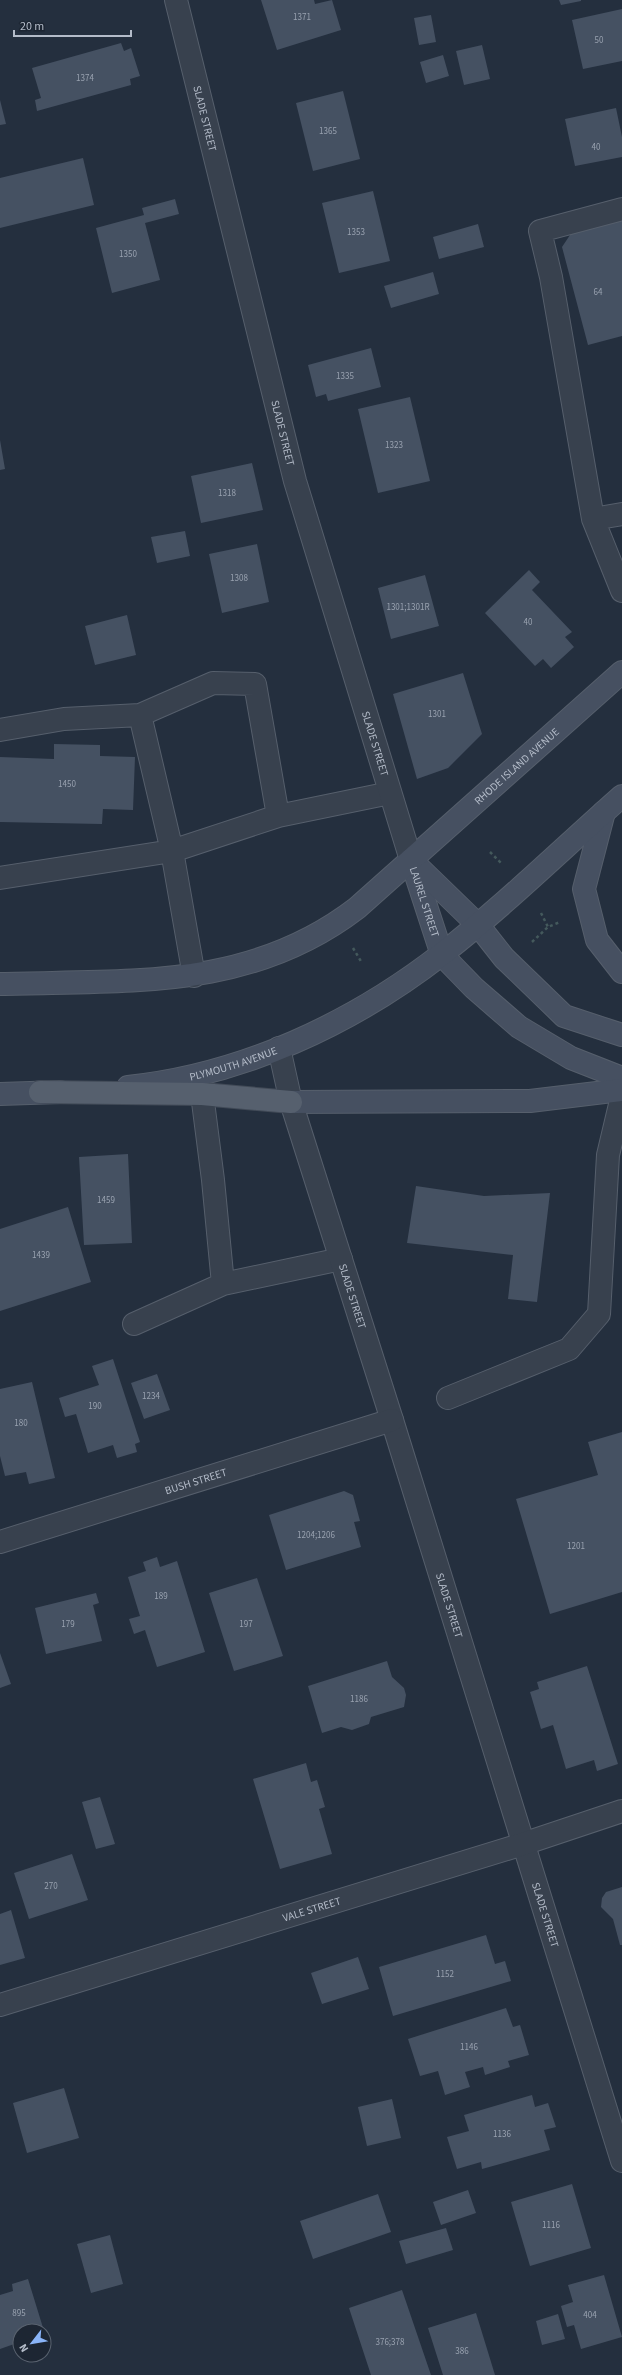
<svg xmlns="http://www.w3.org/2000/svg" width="622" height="2375" font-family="'Source Sans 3',sans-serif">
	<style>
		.building { fill: #455162 }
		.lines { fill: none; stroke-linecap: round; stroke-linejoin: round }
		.lane-casing { stroke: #565f6c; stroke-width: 24 }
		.street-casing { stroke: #565f6c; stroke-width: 24 }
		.secondary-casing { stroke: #565f6c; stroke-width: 24 }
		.primary-casing { stroke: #414a57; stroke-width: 24 }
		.path { stroke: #44595c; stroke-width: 2.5; stroke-dasharray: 3 3; stroke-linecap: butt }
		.lane { stroke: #38414e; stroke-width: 22 }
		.street { stroke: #38414e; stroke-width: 22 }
		.secondary { stroke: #465061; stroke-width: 22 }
		.primary { stroke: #56606e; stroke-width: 22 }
		.labels { text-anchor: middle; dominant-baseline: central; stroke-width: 3; stroke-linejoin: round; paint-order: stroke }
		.number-label { font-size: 9px; fill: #98a1af }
		.street-label { font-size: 11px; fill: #b4bcc9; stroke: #1d2633 }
	</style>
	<rect width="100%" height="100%" fill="#242f3e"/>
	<!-- building -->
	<path class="building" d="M 261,0 L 314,0 L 315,4 L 332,0 L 341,30 L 277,50 Z
		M 559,0 L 581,0 L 581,1 L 561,5 Z
		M 622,9 L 622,61 L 583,69 L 572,20 Z
		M 431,15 L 436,42 L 419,45 L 414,18 Z
		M 121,43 L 124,51 L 131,48 L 140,76 L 130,79 L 131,85 L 37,111 L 35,100 L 41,98 L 32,68 Z
		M 482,45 L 490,79 L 464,85 L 456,51 Z
		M 443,55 L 449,76 L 426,83 L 420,62 Z
		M 343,91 L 360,159 L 313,171 L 296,103 Z
		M 0,100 L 6,124 L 0,125 Z
		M 616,108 L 622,137 L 622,157 L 575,166 L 565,119 Z
		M 83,158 L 94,205 L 0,228 L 0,178 Z
		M 373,191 L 390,261 L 339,273 L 322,203 Z
		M 175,199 L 179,214 L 145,223 L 160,280 L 112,293 L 96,228 L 144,215 L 142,208 Z
		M 622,216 L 622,336 L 588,345 L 562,247 L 574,229 Z
		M 478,224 L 484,247 L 439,259 L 433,237 Z
		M 433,272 L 439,294 L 391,308 L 384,286 Z
		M 371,348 L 381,387 L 328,401 L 326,394 L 316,397 L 308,365 Z
		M 410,397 L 430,481 L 378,493 L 358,409 Z
		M 0,440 L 5,469 L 0,470 Z
		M 252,463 L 263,510 L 201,523 L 191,476 Z
		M 185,531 L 190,556 L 157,563 L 151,537 Z
		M 257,544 L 269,602 L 222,613 L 209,554 Z
		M 529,570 L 540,582 L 532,590 L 572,632 L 565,637 L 574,647 L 551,668 L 543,659 L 535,666 L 485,613 Z
		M 425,575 L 439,626 L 391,639 L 378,588 Z
		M 127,615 L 136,655 L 95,665 L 85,626 Z
		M 463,673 L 482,734 L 448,768 L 417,779 L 393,694 Z
		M 54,744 L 100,745 L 100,756 L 135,757 L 133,810 L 103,809 L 102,824 L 0,822 L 0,757 L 54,759 Z
		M 128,1154 L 132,1243 L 84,1245 L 79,1157 Z
		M 416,1186 L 484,1196 L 550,1193 L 537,1302 L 508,1299 L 513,1255 L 407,1243 Z
		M 68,1207 L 91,1282 L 0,1311 L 0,1229 Z
		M 113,1359 L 140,1442 L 135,1444 L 137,1452 L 117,1458 L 113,1445 L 88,1453 L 76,1414 L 65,1417 L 59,1398 L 99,1385 L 92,1366 Z
		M 157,1374 L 170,1410 L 144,1419 L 131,1383 Z
		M 32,1382 L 55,1478 L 29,1484 L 26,1472 L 5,1476 L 0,1456 L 0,1389 Z
		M 622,1432 L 622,1592 L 550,1614 L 516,1499 L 598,1475 L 588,1442 Z
		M 344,1491 L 353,1495 L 360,1521 L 354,1522 L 361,1547 L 286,1570 L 269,1515 Z
		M 157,1557 L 160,1567 L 177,1561 L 205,1652 L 157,1667 L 145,1630 L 134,1634 L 129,1619 L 140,1616 L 128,1577 L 146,1571 L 143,1562 Z
		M 257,1578 L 283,1656 L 234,1671 L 209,1593 Z
		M 96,1593 L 99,1603 L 93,1605 L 102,1641 L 46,1654 L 35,1608 Z
		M 0,1653 L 11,1684 L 0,1688 Z
		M 387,1661 L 392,1677 L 404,1688 L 406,1695 L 404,1707 L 371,1717 L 369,1724 L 352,1730 L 341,1727 L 322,1733 L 308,1686 Z
		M 587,1666 L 618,1764 L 597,1771 L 594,1760 L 566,1769 L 553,1725 L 541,1729 L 530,1692 L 539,1689 L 537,1682 Z
		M 306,1763 L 311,1782 L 317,1780 L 325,1807 L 319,1809 L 332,1854 L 280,1869 L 253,1779 Z
		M 100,1797 L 115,1844 L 96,1849 L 82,1802 Z
		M 72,1854 L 88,1900 L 29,1919 L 14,1873 Z
		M 622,1887 L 622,1945 L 620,1945 L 613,1919 L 601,1907 L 602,1898 L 606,1892 Z
		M 11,1910 L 25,1958 L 0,1965 L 0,1914 Z
		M 486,1935 L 495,1964 L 505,1961 L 511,1981 L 393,2016 L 379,1967 Z
		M 358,1957 L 369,1989 L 322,2004 L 311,1973 Z
		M 506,2008 L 513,2027 L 520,2025 L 529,2055 L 508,2061 L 510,2067 L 485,2075 L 483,2067 L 465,2072 L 470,2087 L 445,2095 L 438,2071 L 420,2076 L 408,2039 Z
		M 64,2088 L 79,2138 L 27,2153 L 13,2103 Z
		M 532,2095 L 535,2107 L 548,2103 L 556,2127 L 544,2130 L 550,2150 L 482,2169 L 481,2162 L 457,2169 L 447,2137 L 469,2131 L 464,2115 Z
		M 392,2099 L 401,2138 L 367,2146 L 358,2107 Z
		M 572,2184 L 591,2248 L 530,2266 L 511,2202 Z
		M 468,2190 L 476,2213 L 441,2225 L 433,2202 Z
		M 378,2194 L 391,2232 L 313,2259 L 300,2221 Z
		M 446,2228 L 453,2250 L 406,2264 L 399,2241 Z
		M 110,2235 L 123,2284 L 91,2293 L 77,2244 Z
		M 604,2275 L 622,2337 L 581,2349 L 574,2325 L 567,2327 L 561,2306 L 573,2302 L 568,2285 Z
		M 28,2279 L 44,2331 L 20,2331 L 20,2342 L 0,2349 L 0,2295 L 13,2291 L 12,2284 Z
		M 402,2290 L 431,2375 L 371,2375 L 349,2308 Z
		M 476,2313 L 495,2375 L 443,2375 L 428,2328 Z
		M 558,2314 L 565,2339 L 542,2345 L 536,2321 Z"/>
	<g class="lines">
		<!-- lane casing -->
		<g class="lane-casing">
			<path id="lane" d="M 622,209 L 540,231 L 551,277 L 593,519 L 622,591
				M 593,519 L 622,514
				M 140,715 L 172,851 L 194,976
				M 0,730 L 64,719 L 140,715 L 213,683 L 255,684 L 278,816 L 172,851 L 0,878
				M 278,816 L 390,793
				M 202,1094 L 213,1180 L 223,1284
				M 134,1324 L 223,1284 L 341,1259
				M 448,1398 L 569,1349 L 599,1314 L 608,1155 L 622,1096"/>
		</g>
		<!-- street casing -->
		<g class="street-casing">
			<g id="street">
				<path id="s1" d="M 176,0 L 295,481 L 411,860"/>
				<path id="s2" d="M 279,1048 L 291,1102 L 392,1420 L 622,2161"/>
				<path id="s3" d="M 0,1542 L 392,1420"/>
				<path id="s4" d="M 0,2005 L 523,1844 L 622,1811"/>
			</g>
		</g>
		<!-- secondary casing -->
		<g class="secondary-casing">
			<g id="secondary">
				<path d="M 604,812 L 584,889 L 597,940 L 622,972"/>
				<path id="s5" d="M 411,860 L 442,955 L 474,988 L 519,1027 L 571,1058 L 622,1078"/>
				<path d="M 413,862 L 478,925 L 504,958 L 564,1016 L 622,1035"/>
				<path id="s6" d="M 0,984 C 128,980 249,991 357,908 L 622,672"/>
				<path id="s7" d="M 128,1087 C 242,1075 352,1024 442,954 C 505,905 562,849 622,796"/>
				<path d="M 0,1094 L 60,1092"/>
				<path d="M 291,1102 L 530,1101 L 622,1090"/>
			</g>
		</g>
		<!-- primary casing -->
		<g class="primary-casing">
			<path id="primary" d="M 40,1092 L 202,1094 L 291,1102"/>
		</g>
		<!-- path -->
		<path class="path" d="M 490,852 L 501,863
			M 541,913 L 548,927
			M 532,942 L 548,927 L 560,922
			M 353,948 L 362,963"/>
		<!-- lane -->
		<use href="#lane" class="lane"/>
		<!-- street -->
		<use href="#street" class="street"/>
		<!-- secondary -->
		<use href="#secondary" class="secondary"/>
		<!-- primary -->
		<use href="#primary" class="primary"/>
	</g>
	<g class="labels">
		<!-- number labels -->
		<g class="number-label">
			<text x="302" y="17">1371</text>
			<text x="599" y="40">50</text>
			<text x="85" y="78">1374</text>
			<text x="328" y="131">1365</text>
			<text x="596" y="147">40</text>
			<text x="356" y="232">1353</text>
			<text x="128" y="254">1350</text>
			<text x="598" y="292">64</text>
			<text x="345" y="376">1335</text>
			<text x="394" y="445">1323</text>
			<text x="227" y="493">1318</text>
			<text x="239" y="578">1308</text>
			<text x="408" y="607">1301;1301R</text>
			<text x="528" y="622">40</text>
			<text x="437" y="714">1301</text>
			<text x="67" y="784">1450</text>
			<text x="106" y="1200">1459</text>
			<text x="41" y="1255">1439</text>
			<text x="151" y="1396">1234</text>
			<text x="95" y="1406">190</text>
			<text x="21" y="1423">180</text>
			<text x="316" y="1535">1204;1206</text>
			<text x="576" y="1546">1201</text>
			<text x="161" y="1596">189</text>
			<text x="68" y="1624">179</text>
			<text x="246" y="1624">197</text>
			<text x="359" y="1699">1186</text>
			<text x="51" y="1886">270</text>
			<text x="445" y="1974">1152</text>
			<text x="469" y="2047">1146</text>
			<text x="502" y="2134">1136</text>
			<text x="551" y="2225">1116</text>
			<text x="19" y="2313">895</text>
			<text x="590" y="2315">404</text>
			<text x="390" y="2342">376;378</text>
			<text x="462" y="2351">386</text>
		</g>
		<!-- street labels -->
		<g class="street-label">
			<text stroke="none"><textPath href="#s1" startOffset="122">SLADE STREET</textPath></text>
			<text stroke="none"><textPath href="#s1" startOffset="446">SLADE STREET</textPath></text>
			<text stroke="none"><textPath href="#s1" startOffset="770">SLADE STREET</textPath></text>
			<text stroke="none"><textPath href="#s6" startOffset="586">RHODE ISLAND AVENUE</textPath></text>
			<text stroke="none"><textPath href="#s5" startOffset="44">LAUREL STREET</textPath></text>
			<text stroke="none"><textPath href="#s7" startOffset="108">PLYMOUTH AVENUE</textPath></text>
			<text stroke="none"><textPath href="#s2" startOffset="259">SLADE STREET</textPath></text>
			<text stroke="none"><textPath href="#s3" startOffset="205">BUSH STREET</textPath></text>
			<text stroke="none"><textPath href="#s2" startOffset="583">SLADE STREET</textPath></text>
			<text stroke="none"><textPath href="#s4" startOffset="326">VALE STREET</textPath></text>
			<text stroke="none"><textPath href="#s2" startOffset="907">SLADE STREET</textPath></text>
		</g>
	</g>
	<!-- north arrow -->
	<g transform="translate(32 2343) rotate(239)"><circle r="19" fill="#1d2633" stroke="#59626f"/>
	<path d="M0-3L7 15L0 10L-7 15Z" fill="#8ab4f8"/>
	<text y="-6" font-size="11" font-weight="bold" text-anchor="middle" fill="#b4bcc9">N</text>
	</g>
	<!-- scale -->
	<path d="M14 30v6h117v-6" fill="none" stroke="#b4bcc9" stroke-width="2"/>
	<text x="20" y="30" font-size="12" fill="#b4bcc9" stroke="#1d2633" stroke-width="3" paint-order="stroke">20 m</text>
</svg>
